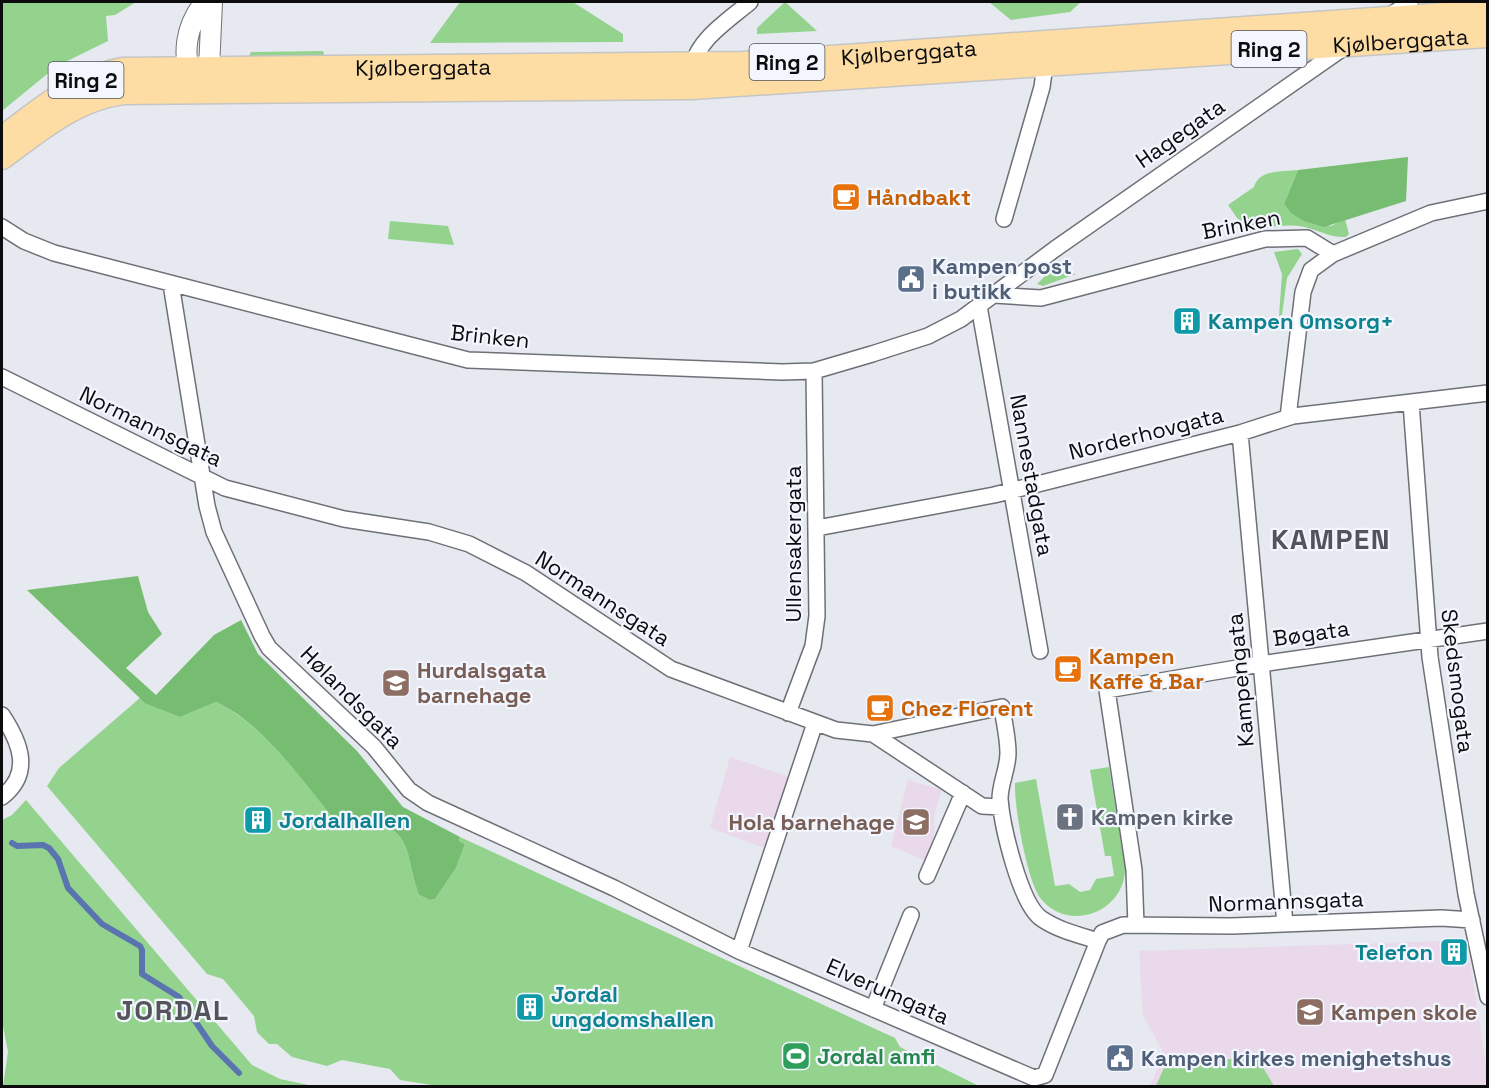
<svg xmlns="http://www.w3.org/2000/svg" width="1489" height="1088" font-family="'Space Grotesk',sans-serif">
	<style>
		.education { fill: #e9d9eb }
		.green { fill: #93d38e }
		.forest { fill: #76bd72 }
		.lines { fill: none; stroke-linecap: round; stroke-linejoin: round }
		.stream { stroke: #5974ae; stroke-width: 6 }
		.minor-casing { stroke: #6e7077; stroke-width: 18 }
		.tertiary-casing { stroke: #6e7077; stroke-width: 22 }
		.primary-casing { stroke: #c5c5c5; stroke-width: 27 }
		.minor { stroke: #fff; stroke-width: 15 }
		.tertiary { stroke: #fff; stroke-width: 20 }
		.primary { stroke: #fddda3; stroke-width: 24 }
		.labels { text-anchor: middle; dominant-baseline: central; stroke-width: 4.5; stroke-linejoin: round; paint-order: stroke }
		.shield { fill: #f3f6fe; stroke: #515257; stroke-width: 1.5 }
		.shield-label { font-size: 21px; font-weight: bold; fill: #0c0c0f }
		.street-label { font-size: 22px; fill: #0c0c0f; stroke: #f3f6fe }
		.food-label { font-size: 22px; font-weight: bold; fill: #c56008; stroke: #f3f6fe; text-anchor: start }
		.service-label { font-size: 22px; font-weight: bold; fill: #4e5e75; stroke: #f3f6fe; text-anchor: start }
		.culture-label { font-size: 22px; font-weight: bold; fill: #0d838f; stroke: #f3f6fe; text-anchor: start }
		.education-label { font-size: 22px; font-weight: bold; fill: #785e54; stroke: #f3f6fe; text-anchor: start }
		.worship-label { font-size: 22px; font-weight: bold; fill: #5b616d; stroke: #f3f6fe; text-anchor: start }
		.leisure-label { font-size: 22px; font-weight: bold; fill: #27864d; stroke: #f3f6fe; text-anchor: start }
		.district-label { font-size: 28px; font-weight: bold; letter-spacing: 1.5px; fill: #52545a; stroke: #f3f6fe }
	</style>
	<rect width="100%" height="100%" fill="#e6e9f0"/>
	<!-- education -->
	<path class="education" d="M 730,757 L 789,777 L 765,848 L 710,828 Z
		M 908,780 L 942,790 L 934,816 L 935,828 L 929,862 L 891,846 Z
		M 1444,941 L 1450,944 L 1457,963 L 1470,962 L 1487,1071 L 1487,1086 L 1150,1086 L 1164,1054 L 1143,1015 L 1139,951 Z"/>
	<!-- green -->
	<path class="green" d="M 2,2 L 136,2 L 115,15 L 106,16 L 108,41 L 57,66 L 2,111 Z
		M 460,2 L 573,2 L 623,34 L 623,42 L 430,43 Z
		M 785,2 L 817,31 L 757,34 L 757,28 Z
		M 989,2 L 1081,2 L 1070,12 L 1011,20 Z
		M 323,51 L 325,58 L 248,58 L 251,52 Z
		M 1298,170 L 1284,204 L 1291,213 L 1331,226 L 1345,219 L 1349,234 L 1346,237 C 1330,238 1319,230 1304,227 C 1285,223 1266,228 1247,232 L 1228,205 L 1254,187 C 1259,169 1282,172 1298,170 Z
		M 390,221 L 448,226 L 454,245 L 388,239 Z
		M 1298,249 L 1302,254 L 1287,278 L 1282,315 L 1279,316 L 1282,274 L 1274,252 Z
		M 1066,265 L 1069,273 L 1076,274 L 1043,286 L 1037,284 L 1046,275 Z
		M 141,697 L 146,704 L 180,717 L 216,702 C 265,725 308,787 342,828 L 363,815 C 416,835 403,848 419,895 L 430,900 L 435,899 L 456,868 L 465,844 L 459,841 L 460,837 L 895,1038 L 900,1047 L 979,1086 L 438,1086 L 400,1080 L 390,1069 L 342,1060 L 327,1066 L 292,1057 L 277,1044 L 269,1044 L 257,1032 L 254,1016 L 223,979 L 207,974 L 47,786 L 59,768 Z
		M 1109,767 L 1125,866 C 1127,911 1070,934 1041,899 C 1027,882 1014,806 1015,783 L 1036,779 L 1055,886 L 1069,884 L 1080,892 L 1090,890 L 1096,879 L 1114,876 L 1111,856 L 1105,856 L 1090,770 Z
		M 26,800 L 252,1065 L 280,1079 L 313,1086 L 3,1086 L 8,1052 L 2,1021 L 2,820 L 12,815 Z
		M 1263,1058 L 1264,1069 L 1274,1086 L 1156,1086 L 1167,1061 Z"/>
	<!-- forest -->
	<path class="forest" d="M 1408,157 L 1406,201 L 1324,227 L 1304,221 L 1291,213 L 1284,204 L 1298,170 Z
		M 138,576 L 148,612 L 162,634 L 126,668 L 156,695 L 214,635 L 241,620 L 258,654 L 357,751 L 403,807 L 460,837 L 459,841 L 465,844 L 456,868 L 435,899 L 430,900 L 419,895 C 403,848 416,835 363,815 L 342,829 C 308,788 264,723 216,702 L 180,717 L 146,704 L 27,590 Z"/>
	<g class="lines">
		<!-- stream -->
		<path class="stream" d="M 12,843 L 17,846 L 43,845 L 49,848 L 58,859 L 68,888 L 102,924 L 140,946 L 142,950 L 142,974 L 179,997 L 212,1046 L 239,1073"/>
		<!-- minor casing -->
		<g class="minor-casing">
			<path id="minor" d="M 1388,17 L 1410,2
				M 692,72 C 693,42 729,20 750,2
				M 1004,219 L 1042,87 L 1045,65
				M 2,227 L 24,241 L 54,253 L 468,360 L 782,372 L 814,371 L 872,354 L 928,336 L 961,319 L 1055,249 L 1346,46
				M 171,284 L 207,506 L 214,532 L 262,636 L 269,648 L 374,747 L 409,790 L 428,803 L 614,888 L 739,951 L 1034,1078 L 1045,1075 L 1098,941 L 1102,933 L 1123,925 L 1232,926 L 1441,918 L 1472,920
				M 994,295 L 1041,298 L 1265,239 L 1307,238 L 1333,254
				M 979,306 L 1040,651
				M 2,377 L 225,488 L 344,519 L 429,532 L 469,544 L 526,573 L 671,669 L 836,730 L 873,734 L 982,806 L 1001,807
				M 1411,403 L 1430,657 L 1466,894 L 1488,997
				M 1288,417 L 1303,292 L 1311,270 L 1333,254 L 1431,213 L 1488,201
				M 1240,433 L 1285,924
				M 817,528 L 994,495 L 1240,433 L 1293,416 L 1488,393
				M 788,713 L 813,646 L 817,616 L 814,371
				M 2,715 C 20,742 33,773 2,797
				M 873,734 L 1002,707 C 1004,722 1008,738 1008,753 C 1008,769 1000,783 1000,799 C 1002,825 1020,905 1042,919 C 1058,930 1079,935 1098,941
				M 927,876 L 963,793
				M 1136,925 L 1134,870 L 1107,690 L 1261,664 L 1488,631
				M 739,951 L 815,723
				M 873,1009 L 911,915"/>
		</g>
		<!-- tertiary casing -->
		<g class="tertiary-casing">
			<path id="tertiary" d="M 203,81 L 209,69 L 212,2
				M 193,83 C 181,55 186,25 205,2"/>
		</g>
		<!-- primary casing -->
		<g class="primary-casing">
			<g id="primary">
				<path id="s1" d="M 2,139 C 40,111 75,79 122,70 L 743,64 L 1488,12"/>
				<path id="s2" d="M 2,157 C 40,129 74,99 123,92 L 692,87 L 1488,35"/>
			</g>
		</g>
		<!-- minor -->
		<use href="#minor" class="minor"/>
		<!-- tertiary -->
		<use href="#tertiary" class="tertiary"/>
		<!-- primary -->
		<use href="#primary" class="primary"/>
	</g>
	<!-- icons -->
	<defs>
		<g id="cafe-square" transform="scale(1.5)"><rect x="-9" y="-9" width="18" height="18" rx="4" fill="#e8710a" stroke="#f3f6fe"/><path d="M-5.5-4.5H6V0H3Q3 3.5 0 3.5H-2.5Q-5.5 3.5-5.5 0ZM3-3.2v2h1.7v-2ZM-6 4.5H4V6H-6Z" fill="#fff"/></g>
		<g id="civic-square" transform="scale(1.5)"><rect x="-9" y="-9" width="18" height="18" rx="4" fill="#5c6f8a" stroke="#f3f6fe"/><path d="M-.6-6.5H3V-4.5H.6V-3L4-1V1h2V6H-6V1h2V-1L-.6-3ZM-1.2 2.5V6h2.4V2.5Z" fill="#fff"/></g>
		<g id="building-square" transform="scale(1.5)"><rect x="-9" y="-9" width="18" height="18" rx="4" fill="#0f9aa8" stroke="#f3f6fe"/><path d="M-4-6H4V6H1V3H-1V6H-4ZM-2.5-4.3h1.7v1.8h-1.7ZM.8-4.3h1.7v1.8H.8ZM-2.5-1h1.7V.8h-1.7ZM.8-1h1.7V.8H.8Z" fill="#fff"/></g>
		<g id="school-square" transform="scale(1.5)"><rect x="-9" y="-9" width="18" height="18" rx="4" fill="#8d6e63" stroke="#f3f6fe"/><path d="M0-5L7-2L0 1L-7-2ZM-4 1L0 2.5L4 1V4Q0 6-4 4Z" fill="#fff"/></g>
		<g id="church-square" transform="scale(1.5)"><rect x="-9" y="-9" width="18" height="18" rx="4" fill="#6b7280" stroke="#f3f6fe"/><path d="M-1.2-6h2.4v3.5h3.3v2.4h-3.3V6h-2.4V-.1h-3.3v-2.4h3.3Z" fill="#fff"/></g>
		<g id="stadium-square" transform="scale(1.5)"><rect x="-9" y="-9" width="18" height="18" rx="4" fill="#2e9e5b" stroke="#f3f6fe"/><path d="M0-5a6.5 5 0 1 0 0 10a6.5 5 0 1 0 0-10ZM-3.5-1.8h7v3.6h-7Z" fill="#fff"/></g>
	</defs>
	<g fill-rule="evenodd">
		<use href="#cafe-square" x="846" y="197"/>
		<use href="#civic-square" x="911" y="279"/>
		<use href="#building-square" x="1187" y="321"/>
		<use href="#cafe-square" x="1068" y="669"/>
		<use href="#school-square" x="396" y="683"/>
		<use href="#cafe-square" x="880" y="708"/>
		<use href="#church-square" x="1070" y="817"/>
		<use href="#building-square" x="258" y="820"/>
		<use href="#school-square" x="916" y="822"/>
		<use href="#building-square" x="1454" y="952"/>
		<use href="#building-square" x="530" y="1007"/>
		<use href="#school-square" x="1310" y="1012"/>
		<use href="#stadium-square" x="796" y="1056"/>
		<use href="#civic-square" x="1120" y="1058"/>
	</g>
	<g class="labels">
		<!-- shield labels -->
		<g class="shield">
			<rect x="1231.5" y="31" width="75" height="36" rx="4.5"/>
			<rect x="749.5" y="44" width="75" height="36" rx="4.5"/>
			<rect x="48.5" y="62" width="75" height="36" rx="4.5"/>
		</g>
		<g class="shield-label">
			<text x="1269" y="49">Ring 2</text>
			<text x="787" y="62">Ring 2</text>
			<text x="86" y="80">Ring 2</text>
		</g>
		<!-- street labels -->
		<g class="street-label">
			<text stroke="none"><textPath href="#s2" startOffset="1418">Kjølberggata</textPath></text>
			<text stroke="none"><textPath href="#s1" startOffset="927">Kjølberggata</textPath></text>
			<text stroke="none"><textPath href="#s1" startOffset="441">Kjølberggata</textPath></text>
			<text transform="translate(1180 133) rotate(-35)">Hagegata</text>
			<text transform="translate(1241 224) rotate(-11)">Brinken</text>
			<text transform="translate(490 336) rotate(6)">Brinken</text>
			<text transform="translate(151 426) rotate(26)">Normannsgata</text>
			<text transform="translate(1146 433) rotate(-14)">Norderhovgata</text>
			<text transform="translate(1032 475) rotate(80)">Nannestadgata</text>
			<text transform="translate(793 544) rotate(-90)">Ullensakergata</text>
			<text transform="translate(603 598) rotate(33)">Normannsgata</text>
			<text transform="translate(1311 633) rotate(-8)">Bøgata</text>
			<text transform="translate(1240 680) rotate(-95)">Kampengata</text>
			<text transform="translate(1458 681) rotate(83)">Skedsmogata</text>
			<text transform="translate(352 697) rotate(45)">Hølandsgata</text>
			<text transform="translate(1286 901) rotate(-2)">Normannsgata</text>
			<text transform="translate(888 991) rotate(24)">Elverumgata</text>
		</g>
		<!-- food labels -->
		<g class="food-label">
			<text x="867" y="197">Håndbakt</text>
			<text x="1089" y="656">Kampen<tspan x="1089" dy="25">Kaffe &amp; Bar</tspan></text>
			<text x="901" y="708">Chez Florent</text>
		</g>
		<!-- service labels -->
		<g class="service-label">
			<text x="932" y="266">Kampen post<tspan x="932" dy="25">i butikk</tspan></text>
			<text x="1141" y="1058">Kampen kirkes menighetshus</text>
		</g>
		<!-- culture labels -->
		<g class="culture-label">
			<text x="1208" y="321">Kampen Omsorg+</text>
			<text x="279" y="820">Jordalhallen</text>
			<text x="1433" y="952" text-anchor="end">Telefon</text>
			<text x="551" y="994">Jordal<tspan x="551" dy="25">ungdomshallen</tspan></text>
		</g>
		<!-- education labels -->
		<g class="education-label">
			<text x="417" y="670">Hurdalsgata<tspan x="417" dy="25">barnehage</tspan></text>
			<text x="895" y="822" text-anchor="end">Hola barnehage</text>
			<text x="1331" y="1012">Kampen skole</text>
		</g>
		<!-- worship labels -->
		<g class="worship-label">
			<text x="1091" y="817">Kampen kirke</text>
		</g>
		<!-- leisure labels -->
		<g class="leisure-label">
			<text x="817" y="1056">Jordal amfi</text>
		</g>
		<!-- district labels -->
		<g class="district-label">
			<text x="1331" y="539">KAMPEN</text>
			<text x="173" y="1010">JORDAL</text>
		</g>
	</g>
	<!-- border -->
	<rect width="1489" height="1088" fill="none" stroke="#0c0c0f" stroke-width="6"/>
</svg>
